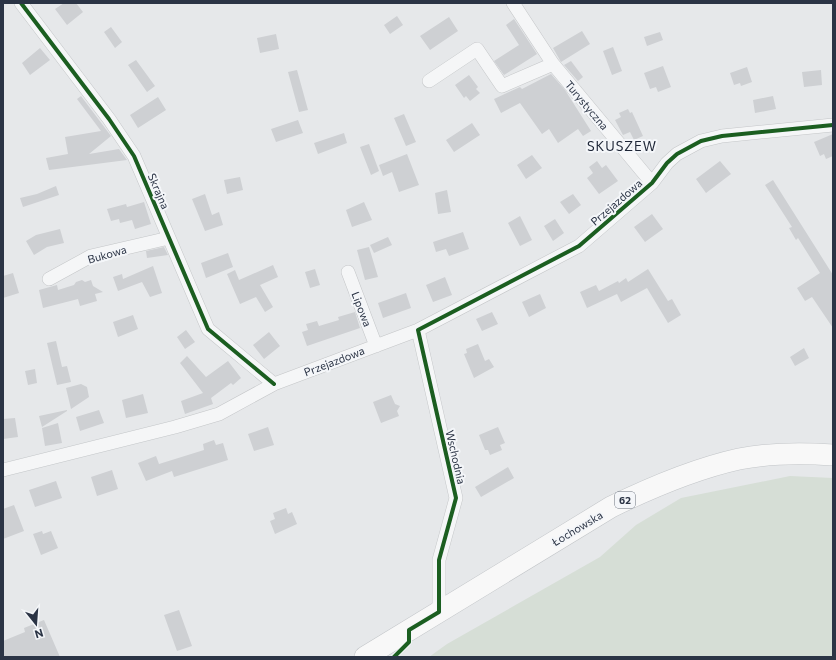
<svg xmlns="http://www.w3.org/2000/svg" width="836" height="660" font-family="Commissioner,sans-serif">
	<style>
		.green { fill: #d6ded6 }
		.building { fill: #ced0d3 }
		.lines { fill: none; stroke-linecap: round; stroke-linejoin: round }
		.street-casing { stroke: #c4c6c8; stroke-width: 14 }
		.primary-casing { stroke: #c2c5c8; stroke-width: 22 }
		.street { stroke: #f5f6f7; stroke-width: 13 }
		.primary { stroke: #f8f8f8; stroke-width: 21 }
		.cycleway-casing { stroke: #f4f6f9; stroke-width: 6 }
		.cycleway { stroke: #1b5e20; stroke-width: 4 }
		.labels { text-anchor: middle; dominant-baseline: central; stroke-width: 4; stroke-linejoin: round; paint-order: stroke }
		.shield { fill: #f4f6f9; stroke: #676e7b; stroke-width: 1 }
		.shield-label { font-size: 10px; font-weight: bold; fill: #2b3445 }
		.street-label { font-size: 11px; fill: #2b3445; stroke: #f4f6f9 }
		.quarter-label { font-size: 13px; letter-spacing: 1px; fill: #1d2536; stroke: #f4f6f9 }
	</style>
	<rect width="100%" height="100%" fill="#e6e8ea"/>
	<!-- green -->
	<path class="green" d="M 790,476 L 833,478 L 833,657 L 429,657 L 447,644 L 600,557 L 636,525 L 681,498 Z"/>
	<!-- building -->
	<path class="building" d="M 64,3 L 76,3 L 83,12 L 67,25 L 55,9 Z
		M 397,16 L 403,25 L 390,34 L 384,25 Z
		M 449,17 L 458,31 L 430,50 L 420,36 Z
		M 514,19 L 537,54 L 504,75 L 494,61 L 519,45 L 506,25 Z
		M 111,27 L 122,42 L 115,48 L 104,32 Z
		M 582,31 L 590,44 L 561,62 L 553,48 Z
		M 660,32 L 663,40 L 647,46 L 644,37 Z
		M 276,34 L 279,49 L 260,53 L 257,38 Z
		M 613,47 L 622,71 L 612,75 L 603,51 Z
		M 40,48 L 50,60 L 30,75 L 22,63 Z
		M 136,60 L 155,86 L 147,92 L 128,65 Z
		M 571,61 L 583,77 L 578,81 L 564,65 Z
		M 663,66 L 671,87 L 658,92 L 656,87 L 650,89 L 644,73 Z
		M 747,67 L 752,82 L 741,86 L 740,83 L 734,85 L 730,73 Z
		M 297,70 L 308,110 L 299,112 L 288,72 Z
		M 821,70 L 822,85 L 804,87 L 802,72 Z
		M 551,74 L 565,90 L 591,131 L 583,136 L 578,129 L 558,143 L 549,129 L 542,134 L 520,103 L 501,113 L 494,99 L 520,87 L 522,89 Z
		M 469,75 L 478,87 L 476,89 L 480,93 L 470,101 L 466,96 L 464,98 L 455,85 Z
		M 81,96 L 111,136 L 89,154 L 119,149 L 127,160 L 49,170 L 46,158 L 68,154 L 65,137 L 101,131 L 77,99 Z
		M 773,96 L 776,109 L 755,113 L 753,100 Z
		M 158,97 L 166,110 L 138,128 L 130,115 Z
		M 628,109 L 630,113 L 632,112 L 643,136 L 634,140 L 630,132 L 623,135 L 615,120 L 621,117 L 619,113 Z
		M 404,114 L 416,142 L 406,146 L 394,118 Z
		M 298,120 L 303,133 L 276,142 L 271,129 Z
		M 472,123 L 480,135 L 454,152 L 446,140 Z
		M 344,133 L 347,143 L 318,154 L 314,143 Z
		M 833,134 L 833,156 L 826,159 L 824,154 L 820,156 L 814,142 Z
		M 369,144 L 379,171 L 371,175 L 360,147 Z
		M 407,154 L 419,185 L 399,192 L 392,172 L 383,176 L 379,165 Z
		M 532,155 L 542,168 L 526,179 L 517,165 Z
		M 597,161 L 602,168 L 606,165 L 618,181 L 599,194 L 587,178 L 593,173 L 589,167 Z
		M 720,161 L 731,174 L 706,193 L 696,179 Z
		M 240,177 L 243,190 L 227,194 L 224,180 Z
		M 773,180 L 833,275 L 833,328 L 812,297 L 805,301 L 797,288 L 820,273 L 798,238 L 796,240 L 789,228 L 792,227 L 765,185 Z
		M 56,186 L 59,195 L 23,207 L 20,198 L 37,194 Z
		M 447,190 L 451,212 L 438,214 L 435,193 Z
		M 205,194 L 212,215 L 219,212 L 223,225 L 205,231 L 192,199 Z
		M 573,194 L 581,205 L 569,214 L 560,202 Z
		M 144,202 L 151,224 L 135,229 L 132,220 L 120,223 L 119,219 L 111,221 L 107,209 L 126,204 L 127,207 Z
		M 364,202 L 372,220 L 352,227 L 346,210 Z
		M 652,214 L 663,229 L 645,242 L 634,227 Z
		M 520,216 L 532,240 L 520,246 L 508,223 Z
		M 555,219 L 564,233 L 553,241 L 544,226 Z
		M 60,229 L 64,243 L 47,247 L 34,255 L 26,241 L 36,235 Z
		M 463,232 L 469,249 L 449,256 L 446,249 L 436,252 L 433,242 Z
		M 388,237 L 392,245 L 374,253 L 370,245 Z
		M 164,247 L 168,255 L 147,258 L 146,251 Z
		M 369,247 L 378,277 L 365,280 L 357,250 Z
		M 228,253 L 233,267 L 206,278 L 201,263 Z
		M 273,265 L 278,277 L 260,285 L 273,307 L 265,312 L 256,297 L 240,304 L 227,274 L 235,270 L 239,280 Z
		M 153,266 L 162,293 L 150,297 L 142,282 L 118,291 L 113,277 L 122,274 L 123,279 Z
		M 315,269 L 320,285 L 310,288 L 305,272 Z
		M 648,269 L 668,301 L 672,299 L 681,315 L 668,323 L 647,288 L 621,302 L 617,294 L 587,308 L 580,292 L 596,285 L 599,291 L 618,281 L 619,283 L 626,278 L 628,282 Z
		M 13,273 L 19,293 L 3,298 L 3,276 Z
		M 445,277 L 452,295 L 433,302 L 426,285 Z
		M 82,280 L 85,282 L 91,280 L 93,286 L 103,292 L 95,294 L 97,301 L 80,306 L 78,299 L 43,308 L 39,290 L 57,285 L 58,290 L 74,285 L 76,282 Z
		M 406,293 L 411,308 L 383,318 L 378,303 Z
		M 540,294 L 546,308 L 529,317 L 522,302 Z
		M 355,312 L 360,328 L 307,346 L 302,332 L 308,330 L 306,324 L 317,321 L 319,326 L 339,320 L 338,317 Z
		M 492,312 L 498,324 L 482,331 L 476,319 Z
		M 133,315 L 138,329 L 118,337 L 113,322 Z
		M 186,330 L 195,342 L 185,349 L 177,337 Z
		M 269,332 L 280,346 L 264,359 L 253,345 Z
		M 56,341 L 62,367 L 67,366 L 71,382 L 57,385 L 47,343 Z
		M 478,344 L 485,361 L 489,359 L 494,367 L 474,378 L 464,354 L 467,353 L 466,349 Z
		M 804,348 L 809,358 L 795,366 L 790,357 Z
		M 187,356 L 206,377 L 228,361 L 241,378 L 233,385 L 231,383 L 211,398 L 213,404 L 185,414 L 181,401 L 203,393 L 180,363 Z
		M 35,369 L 37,383 L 28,385 L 25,371 Z
		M 81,384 L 87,387 L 89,397 L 71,409 L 66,388 Z
		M 143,394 L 148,413 L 126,418 L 122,400 Z
		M 391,395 L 395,404 L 400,406 L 397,411 L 399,416 L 381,423 L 373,402 Z
		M 67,410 L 67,411 L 42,427 L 39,416 Z
		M 99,410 L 104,423 L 80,431 L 76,417 Z
		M 15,418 L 18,437 L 3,439 L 3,419 Z
		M 58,423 L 62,443 L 45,446 L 42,428 Z
		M 268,427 L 274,445 L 254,451 L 248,434 Z
		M 498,427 L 505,443 L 500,445 L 502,450 L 490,455 L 488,450 L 485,450 L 479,435 Z
		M 214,440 L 216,445 L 223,443 L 228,460 L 174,477 L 172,471 L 146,481 L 138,463 L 156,456 L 159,464 L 204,450 L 203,444 Z
		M 508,467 L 514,478 L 481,497 L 475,487 Z
		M 112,470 L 118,489 L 97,496 L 91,477 Z
		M 56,481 L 62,498 L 35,507 L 29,490 Z
		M 14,505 L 24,531 L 3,539 L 3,509 Z
		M 286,508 L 288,514 L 292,512 L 297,524 L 275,534 L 270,521 L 275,519 L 273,513 Z
		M 42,531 L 43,534 L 51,531 L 58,548 L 41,555 L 33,534 Z
		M 179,610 L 192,646 L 177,651 L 164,615 Z
		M 44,620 L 60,657 L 3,657 L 3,641 L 25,632 L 24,628 Z"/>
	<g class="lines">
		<!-- street casing -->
		<g class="street-casing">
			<path id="street" d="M 21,3 L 109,119 L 134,156 L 208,329 L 274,384
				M 513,3 L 553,64 L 652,183
				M 429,81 L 477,49 L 502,86 L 553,64
				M 348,272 L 376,346
				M 49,279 L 91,256 L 169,238
				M 418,330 L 456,498 L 439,560 L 439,612
				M 3,470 L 175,427 L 219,414 L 274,384 L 418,330 L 579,246 L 652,183 L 667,163 L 677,154 L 701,141 L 722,136 L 833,125"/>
		</g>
		<!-- primary casing -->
		<g class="primary-casing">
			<path id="primary" d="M 365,657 L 611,507 C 652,487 694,469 739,459 C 769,453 802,453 833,455"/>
		</g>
		<!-- street -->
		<use href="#street" class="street"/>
		<!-- primary -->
		<use href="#primary" class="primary"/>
		<!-- cycleway casing -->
		<g class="cycleway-casing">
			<path id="cycleway" d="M 21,3 L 109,119 L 134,156 L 208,329 L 274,384
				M 394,657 L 409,642 L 409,630 L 439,612 L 439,560 L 456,498 L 418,330 L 579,246 L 652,183 L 667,163 L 677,154 L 701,141 L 722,136 L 833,125"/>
		</g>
		<!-- cycleway -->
		<use href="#cycleway" class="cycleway"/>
	</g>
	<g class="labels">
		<!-- shield labels -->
		<rect class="shield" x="615" y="492" width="20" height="16" rx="3"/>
		<g class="shield-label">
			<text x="625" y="500">62</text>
		</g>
		<!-- street labels -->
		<g class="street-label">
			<text transform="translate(587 105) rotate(50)">Turystyczna</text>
			<text transform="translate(159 191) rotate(67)">Skrajna</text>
			<text transform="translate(616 202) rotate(-41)">Przejazdowa</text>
			<text transform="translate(107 254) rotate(-16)">Bukowa</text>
			<text transform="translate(362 309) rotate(69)">Lipowa</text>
			<text transform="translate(334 361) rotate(-21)">Przejazdowa</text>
			<text transform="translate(456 457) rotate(77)">Wschodnia</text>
			<text transform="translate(577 528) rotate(-31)">Łochowska</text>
		</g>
		<!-- quarter labels -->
		<g class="quarter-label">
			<text x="622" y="146">SKUSZEW</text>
		</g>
	</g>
	<!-- border -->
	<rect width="836" height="660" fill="none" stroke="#2b3445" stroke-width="8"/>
	<!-- north arrow -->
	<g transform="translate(36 624) rotate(163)" stroke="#f4f6f9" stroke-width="3" paint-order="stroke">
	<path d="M0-3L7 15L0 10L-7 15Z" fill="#2b3445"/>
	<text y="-6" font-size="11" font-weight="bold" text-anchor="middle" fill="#2b3445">N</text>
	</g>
</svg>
